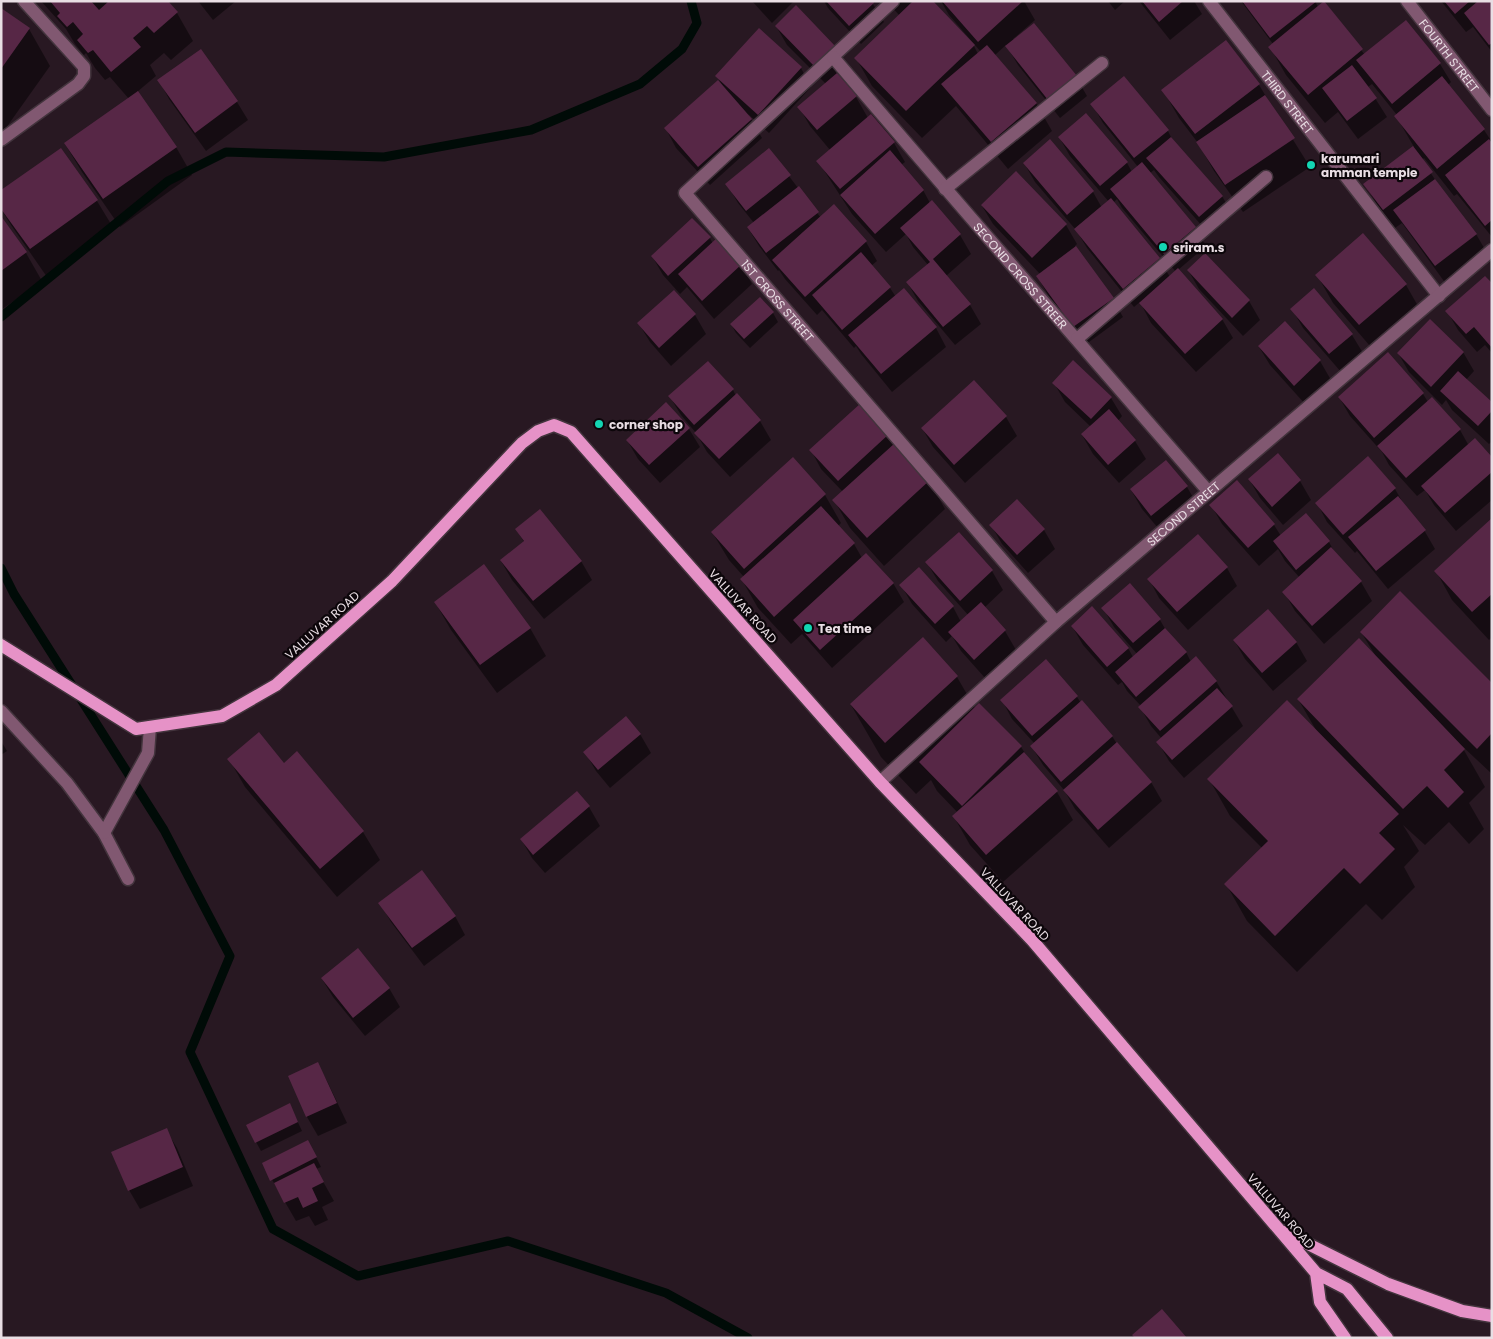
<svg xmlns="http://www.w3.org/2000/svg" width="1493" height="1339" font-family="Poppins,sans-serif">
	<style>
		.shadow { fill: #0007; fill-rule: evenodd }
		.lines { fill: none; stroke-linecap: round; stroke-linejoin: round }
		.stream { stroke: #000b07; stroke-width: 9 }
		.building { fill: #572746 }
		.minor-casing { stroke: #43343d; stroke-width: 15 }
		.major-casing { stroke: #43343d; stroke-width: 15 }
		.minor { stroke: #815871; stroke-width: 12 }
		.major { stroke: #e692c7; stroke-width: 12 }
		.poi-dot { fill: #13d5b3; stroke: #0c060a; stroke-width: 2 }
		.labels { text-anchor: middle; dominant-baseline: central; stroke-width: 4.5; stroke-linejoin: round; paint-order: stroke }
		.street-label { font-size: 12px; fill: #e9dee4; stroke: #0c060a }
		.poi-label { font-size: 12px; font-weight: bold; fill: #e9dee4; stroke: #0c060a; text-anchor: start }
	</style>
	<rect width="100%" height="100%" fill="#281822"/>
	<!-- shadow -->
	<path class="shadow" d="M 41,1 L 167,1 L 177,13 L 193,41 L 171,60 L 164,53 L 150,65 L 156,76 L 137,92 L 176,147 L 192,175 L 120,227 L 82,172 L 65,144 L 129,99 L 110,77 L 105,80 L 95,68 L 86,53 L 84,55 L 75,44 L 66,29 Z
		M 198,1 L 236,1 L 213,20 Z
		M 752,1 L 794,1 L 772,23 Z
		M 824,1 L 871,1 L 884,22 L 861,44 L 828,8 Z
		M 886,1 L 931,1 L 973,44 L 978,54 L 981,52 L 949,15 L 941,1 L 1024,1 L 1035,20 L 1013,39 L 1076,77 L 1087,96 L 1060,118 L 1018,65 L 1006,45 L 995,55 L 1036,103 L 1052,131 L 1008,169 L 956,106 L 922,138 L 872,86 L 856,58 L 900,16 Z
		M 1108,1 L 1125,1 L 1115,10 Z
		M 1139,1 L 1194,1 L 1202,14 L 1170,40 Z
		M 1241,1 L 1315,1 L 1318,7 L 1323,3 L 1365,55 L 1405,21 L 1440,64 L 1451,82 L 1448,85 L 1484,130 L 1492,142 L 1492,237 L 1457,194 L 1454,196 L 1424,158 L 1422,160 L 1440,187 L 1476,234 L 1487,253 L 1446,284 L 1402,223 L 1395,228 L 1376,203 L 1365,184 L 1414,147 L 1396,116 L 1397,115 L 1372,84 L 1368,87 L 1387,117 L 1358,139 L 1338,112 L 1325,123 L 1286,75 L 1270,47 L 1273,44 Z
		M 1441,1 L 1492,1 L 1492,52 L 1473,27 L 1466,32 Z
		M 1,10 L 29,29 L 50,66 L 1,135 Z
		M 776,26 L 846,66 L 837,75 L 856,97 L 868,118 L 871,116 L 894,143 L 905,162 L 901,165 L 923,190 L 930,203 L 932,202 L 960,235 L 971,254 L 946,276 L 970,305 L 981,324 L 955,345 L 918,301 L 907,282 L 928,265 L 913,247 L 906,234 L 886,252 L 852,214 L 818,161 L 830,150 L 810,126 L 799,107 L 826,84 L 787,45 Z
		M 200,51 L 237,102 L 248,120 L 206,151 L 169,99 L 159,80 Z
		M 801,68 L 811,87 L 769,133 L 748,114 L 762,138 L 710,185 L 676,148 L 666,129 L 722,85 L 717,76 Z
		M 1259,85 L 1310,167 L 1243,212 L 1214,171 L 1198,143 L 1179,118 L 1163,90 Z
		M 1092,104 L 1168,131 L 1173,141 L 1222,196 L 1233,215 L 1210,235 L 1159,177 L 1154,170 L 1150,173 L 1195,228 L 1206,246 L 1178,270 L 1222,319 L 1233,338 L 1196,372 L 1151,323 L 1140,302 L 1134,307 L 1087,248 L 1076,230 L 1035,182 L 1024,163 L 1093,192 L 1102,208 L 1109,202 L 1070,156 L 1059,137 L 1086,115 L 1127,163 L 1132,172 L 1138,167 L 1103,123 ZM 1117,199 L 1122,208 L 1176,272 L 1170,277 L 1159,259 L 1113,203 Z
		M 61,149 L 97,201 L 114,229 L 47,277 L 11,225 L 1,209 Z
		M 769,150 L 821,218 L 834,206 L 866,242 L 877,261 L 871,266 L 890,288 L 896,297 L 904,290 L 936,328 L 946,347 L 892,392 L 861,354 L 856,346 L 854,348 L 822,310 L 817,315 L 785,279 L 779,270 L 778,271 L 759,246 L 748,228 L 754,223 L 738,203 L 727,184 Z
		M 1016,173 L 1066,225 L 1077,244 L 1075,246 L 1112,298 L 1123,317 L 1085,345 L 1048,295 L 1037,276 L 1040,274 L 993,224 L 982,206 Z
		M 1,219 L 26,253 L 42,281 L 1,310 Z
		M 710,238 L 713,244 L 741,265 L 752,284 L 714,319 L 687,287 L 680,294 L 663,275 L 652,256 Z
		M 1188,270 L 1249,301 L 1260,320 L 1243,336 L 1199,289 Z
		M 1317,275 L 1406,285 L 1422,313 L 1376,353 L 1333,303 Z
		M 1492,285 L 1492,353 L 1485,345 L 1477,352 L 1458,330 L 1447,311 Z
		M 673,292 L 695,315 L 706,334 L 671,366 L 650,342 L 639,324 Z
		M 1292,309 L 1352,335 L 1363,353 L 1341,372 L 1303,328 Z
		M 773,313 L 778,322 L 750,348 L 736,333 L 731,324 Z
		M 1285,323 L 1320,361 L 1331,380 L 1305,404 L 1270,365 L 1259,347 Z
		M 1463,352 L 1474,371 L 1466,380 L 1492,404 L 1492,441 L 1489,444 L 1452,410 L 1446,400 L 1442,405 L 1409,372 L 1398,353 Z
		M 1388,354 L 1423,394 L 1428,402 L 1431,398 L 1460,430 L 1469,446 L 1492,459 L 1492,500 L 1456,531 L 1434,505 L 1425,490 L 1417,496 L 1389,465 L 1382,452 L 1350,416 L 1339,397 Z
		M 1054,383 L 1111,398 L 1122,416 L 1118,421 L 1135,441 L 1146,459 L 1119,483 L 1093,454 L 1082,435 L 1091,427 L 1065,402 Z
		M 733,390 L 736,396 L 760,421 L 771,440 L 730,477 L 707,452 L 696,433 L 681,415 L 670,397 Z
		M 1006,417 L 1017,436 L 965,483 L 933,447 L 922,428 Z
		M 689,429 L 700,447 L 660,483 L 638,459 L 627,440 Z
		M 888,435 L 894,445 L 929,481 L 945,509 L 884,566 L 850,528 L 834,500 L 843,492 L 821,469 L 811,450 Z
		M 1278,454 L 1300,481 L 1311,500 L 1283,525 L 1260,498 L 1249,479 Z
		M 1368,458 L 1395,489 L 1406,508 L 1424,530 L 1435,549 L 1388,589 L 1357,551 L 1355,553 L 1327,522 L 1317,503 Z
		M 1187,487 L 1198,506 L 1163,534 L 1142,509 L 1131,490 Z
		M 825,495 L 841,523 L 838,526 L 854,544 L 862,558 L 893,583 L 904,602 L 832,668 L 802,634 L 791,644 L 758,608 L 742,580 L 744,577 L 729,560 L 712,532 Z
		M 1211,505 L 1274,525 L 1281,536 L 1329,542 L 1336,555 L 1361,582 L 1372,601 L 1324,644 L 1295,611 L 1284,592 L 1300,578 L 1285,561 L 1278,549 L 1259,566 L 1222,524 Z
		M 1492,519 L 1492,637 L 1489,640 L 1452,600 L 1436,571 Z
		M 991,525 L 1044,530 L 1055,549 L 1028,573 L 1002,544 Z
		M 516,529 L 581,561 L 592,580 L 544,619 L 512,580 L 501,561 L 524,542 Z
		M 958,534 L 992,571 L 1003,590 L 984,608 L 1005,631 L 1016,650 L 985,678 L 961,651 L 952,636 L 946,642 L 912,604 L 901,585 L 953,607 L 961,622 L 969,616 L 938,581 L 927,563 Z
		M 1227,568 L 1237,586 L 1188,630 L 1159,598 L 1149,579 Z
		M 435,602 L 530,628 L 546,656 L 497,693 L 451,630 Z
		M 1103,608 L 1160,620 L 1167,632 L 1186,652 L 1191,662 L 1216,681 L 1243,726 L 1184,778 L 1169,761 L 1158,742 L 1162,739 L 1151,726 L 1140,707 L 1141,706 L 1127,691 L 1122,682 L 1118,685 L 1083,645 L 1072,626 L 1128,648 L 1133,657 L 1137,654 L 1114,627 Z
		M 1361,632 L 1492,685 L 1492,774 L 1461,745 L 1485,787 L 1469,803 L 1484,829 L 1469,844 L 1449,822 L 1425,845 L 1403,825 L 1419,851 L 1404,867 L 1415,887 L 1382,920 L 1366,904 L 1297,972 L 1247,921 L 1226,884 L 1262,848 L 1230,816 L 1209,779 L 1316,730 L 1298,699 L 1375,655 Z
		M 923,639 L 957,677 L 975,708 L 979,704 L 1021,747 L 1029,759 L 1057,792 L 1073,820 L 1003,882 L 970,845 L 954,817 L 958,813 L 937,791 L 931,780 L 916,794 L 881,757 L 851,705 Z
		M 1234,640 L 1296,642 L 1307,661 L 1273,691 L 1245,659 Z
		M 1077,697 L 1081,703 L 1112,736 L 1117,744 L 1151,782 L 1162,801 L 1109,848 L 1075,809 L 1064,790 L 1043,765 L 1032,747 L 1035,744 L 1012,719 L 1002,700 Z
		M 640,734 L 651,753 L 610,788 L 596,771 L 585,752 Z
		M 1,741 L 7,751 L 1,755 Z
		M 297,753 L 363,832 L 380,860 L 337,897 L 245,787 L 229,759 L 284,764 Z
		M 577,792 L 589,807 L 600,826 L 545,873 L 532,858 L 521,839 Z
		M 380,903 L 455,916 L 465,935 L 424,966 L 391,922 Z
		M 322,979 L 389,988 L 400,1007 L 365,1036 L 333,997 Z
		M 318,1064 L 328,1083 L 347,1123 L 318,1136 L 307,1117 L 290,1077 Z
		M 294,1114 L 302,1131 L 261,1151 L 256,1142 Z
		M 166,1130 L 177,1148 L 193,1186 L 140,1209 L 129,1190 Z
		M 313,1151 L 321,1167 L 316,1169 L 334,1201 L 322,1207 L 328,1220 L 315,1226 L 309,1216 L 296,1221 L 263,1164 Z"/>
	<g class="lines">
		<!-- stream -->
		<path class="stream" d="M 1,317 L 168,181 L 226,152 L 384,157 L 531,130 L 640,84 L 682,49 L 697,23 L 691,1
			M 1,568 L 14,594 L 164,830 L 230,956 L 190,1052 L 273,1229 L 358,1276 L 508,1241 L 666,1293 L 748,1338"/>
	</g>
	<!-- building -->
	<path class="building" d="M 50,1 L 91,1 L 99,10 L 109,1 L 168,1 L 178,12 L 154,33 L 147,26 L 133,38 L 141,47 L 111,72 L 93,50 L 88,53 L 77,40 L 83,34 L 73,22 L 67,27 L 57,16 L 60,13 Z
		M 826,1 L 873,1 L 874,3 L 849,26 Z
		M 913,1 L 933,1 L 975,45 L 906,111 L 854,58 Z
		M 942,1 L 1023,1 L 978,42 Z
		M 1142,1 L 1183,1 L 1159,22 Z
		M 1242,1 L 1317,1 L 1270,38 Z
		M 1324,1 L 1363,49 L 1308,95 L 1268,47 Z
		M 1444,1 L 1470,1 L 1455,14 Z
		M 1478,1 L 1492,1 L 1492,43 L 1489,45 L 1464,13 Z
		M 796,5 L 836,47 L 815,67 L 775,26 Z
		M 1,8 L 30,28 L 1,69 Z
		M 1406,20 L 1441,63 L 1392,104 L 1356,60 Z
		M 1034,23 L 1077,76 L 1048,100 L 1005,46 Z
		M 759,28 L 802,67 L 758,115 L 715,76 Z
		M 1226,40 L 1260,84 L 1195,134 L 1161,90 Z
		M 987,45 L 1037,103 L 991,142 L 941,84 Z
		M 201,49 L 238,101 L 195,133 L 157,80 Z
		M 1352,65 L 1377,98 L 1347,121 L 1322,88 Z
		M 837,73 L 857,96 L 817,130 L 797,107 Z
		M 1124,76 L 1169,130 L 1134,158 L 1090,104 Z
		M 1442,76 L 1485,129 L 1437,169 L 1394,116 Z
		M 718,80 L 752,119 L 698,167 L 664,128 Z
		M 138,91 L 177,147 L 103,199 L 64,143 Z
		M 1265,95 L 1295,138 L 1225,185 L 1196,142 Z
		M 1086,113 L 1128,162 L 1100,186 L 1058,137 Z
		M 871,114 L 895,142 L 840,189 L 816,161 Z
		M 1171,137 L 1223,196 L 1199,217 L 1146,158 Z
		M 1050,139 L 1094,191 L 1067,215 L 1023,163 Z
		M 1489,139 L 1492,143 L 1492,220 L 1485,226 L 1445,175 Z
		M 1413,146 L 1433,172 L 1383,210 L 1363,184 Z
		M 61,148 L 98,200 L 30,249 L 1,209 L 1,190 Z
		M 769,148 L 791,175 L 746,211 L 725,184 Z
		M 890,150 L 924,190 L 875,234 L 840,195 Z
		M 1142,162 L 1196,227 L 1164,254 L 1110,189 Z
		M 1016,171 L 1067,224 L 1032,258 L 981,205 Z
		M 1435,179 L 1477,234 L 1435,266 L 1393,210 Z
		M 799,186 L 819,212 L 766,253 L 747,227 Z
		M 1111,198 L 1160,258 L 1123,289 L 1074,229 Z
		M 932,200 L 961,234 L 933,259 L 971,304 L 943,327 L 906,282 L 930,262 L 900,228 Z
		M 834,204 L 867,241 L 805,297 L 772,260 Z
		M 1,216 L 27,252 L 1,271 Z
		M 692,218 L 711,237 L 668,276 L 651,256 Z
		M 1363,233 L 1407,284 L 1359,325 L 1315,275 Z
		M 718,237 L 742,264 L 702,301 L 678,274 Z
		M 1076,246 L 1114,298 L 1073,327 L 1036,276 Z
		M 861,252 L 891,287 L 842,330 L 812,295 Z
		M 1205,253 L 1250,300 L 1232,318 L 1187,270 Z
		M 1178,268 L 1223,319 L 1185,354 L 1139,303 Z
		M 1485,276 L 1492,283 L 1492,348 L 1474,327 L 1466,334 L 1445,311 Z
		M 904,288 L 937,327 L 881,374 L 848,335 Z
		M 1314,288 L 1353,334 L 1329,354 L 1290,309 Z
		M 674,290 L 696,314 L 659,348 L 637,323 Z
		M 760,297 L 774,312 L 744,339 L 730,324 Z
		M 1430,319 L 1464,352 L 1431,387 L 1397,353 Z
		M 1285,321 L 1321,360 L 1294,386 L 1258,346 Z
		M 1388,352 L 1424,393 L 1374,438 L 1338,397 Z
		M 1073,360 L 1112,397 L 1091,419 L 1052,383 Z
		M 708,361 L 734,389 L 694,425 L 668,396 Z
		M 1458,371 L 1492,402 L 1492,411 L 1478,426 L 1440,391 Z
		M 974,380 L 1007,416 L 954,465 L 921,428 Z
		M 737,393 L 761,420 L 719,459 L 694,433 Z
		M 1432,397 L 1461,429 L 1406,478 L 1377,446 Z
		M 666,402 L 690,428 L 649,465 L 626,440 Z
		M 861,403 L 889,434 L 838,481 L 809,450 Z
		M 1109,409 L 1136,440 L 1108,465 L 1081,434 Z
		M 1475,438 L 1492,457 L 1492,472 L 1445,513 L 1421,486 Z
		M 895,443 L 930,480 L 867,538 L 832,500 Z
		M 1278,453 L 1301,480 L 1272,507 L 1248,479 Z
		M 1368,456 L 1396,488 L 1343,535 L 1315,503 Z
		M 793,457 L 826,494 L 744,569 L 711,532 Z
		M 1166,460 L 1188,486 L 1151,516 L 1130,489 Z
		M 1237,480 L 1275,524 L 1248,548 L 1209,505 Z
		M 1398,496 L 1426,530 L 1376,571 L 1348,537 Z
		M 1017,499 L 1045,529 L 1017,555 L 989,525 Z
		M 821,506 L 855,543 L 774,617 L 740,579 Z
		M 540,509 L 582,561 L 533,601 L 500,560 L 524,541 L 515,529 Z
		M 1306,513 L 1330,541 L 1296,570 L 1273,541 Z
		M 1492,518 L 1492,594 L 1472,612 L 1434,571 Z
		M 959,532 L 993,570 L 960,601 L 925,562 Z
		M 1198,534 L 1228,567 L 1177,612 L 1147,579 Z
		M 1331,547 L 1362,581 L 1312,626 L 1282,592 Z
		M 866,553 L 894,583 L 820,650 L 793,620 Z
		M 484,564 L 531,628 L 480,665 L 434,602 Z
		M 919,567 L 954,606 L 935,624 L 899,585 Z
		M 1130,583 L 1161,619 L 1133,643 L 1101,608 Z
		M 1400,591 L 1492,683 L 1492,733 L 1477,749 L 1360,632 Z
		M 981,602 L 1006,630 L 974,660 L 948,632 Z
		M 1092,606 L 1129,648 L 1107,667 L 1071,626 Z
		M 1268,609 L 1297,642 L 1262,673 L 1233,640 Z
		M 1165,628 L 1187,652 L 1136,697 L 1115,672 Z
		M 923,637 L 958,676 L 885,743 L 850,704 Z
		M 1359,638 L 1465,749 L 1444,770 L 1464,792 L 1448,808 L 1427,786 L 1403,809 L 1297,699 Z
		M 1196,656 L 1217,681 L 1160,731 L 1138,707 Z
		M 1046,659 L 1078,696 L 1032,736 L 1000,700 Z
		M 1217,688 L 1233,706 L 1172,760 L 1156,742 Z
		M 1082,700 L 1113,736 L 1061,782 L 1030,746 Z
		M 1287,700 L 1399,814 L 1379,833 L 1395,849 L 1360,884 L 1344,868 L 1275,936 L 1224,884 L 1268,841 L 1207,779 Z
		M 979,703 L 1022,746 L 962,806 L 919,762 Z
		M 626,716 L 641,734 L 598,770 L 583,752 Z
		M 259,732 L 284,763 L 297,751 L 364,831 L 320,869 L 227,759 Z
		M 1117,742 L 1152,782 L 1098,830 L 1063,790 Z
		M 1024,752 L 1058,791 L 986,855 L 952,816 Z
		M 577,791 L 590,806 L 533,855 L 520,839 Z
		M 422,870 L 456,916 L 412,948 L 378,903 Z
		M 358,948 L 390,988 L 353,1018 L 321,978 Z
		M 318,1062 L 337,1103 L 306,1117 L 288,1076 Z
		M 290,1103 L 298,1122 L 255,1143 L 246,1125 Z
		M 167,1128 L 183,1167 L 128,1191 L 111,1152 Z
		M 308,1140 L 317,1157 L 270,1181 L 262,1163 Z
		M 314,1163 L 324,1182 L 312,1188 L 318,1201 L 303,1208 L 298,1197 L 284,1203 L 274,1183 Z
		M 1162,1309 L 1187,1338 L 1135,1338 L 1132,1335 Z"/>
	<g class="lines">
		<!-- minor casing -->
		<g class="minor-casing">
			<g id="minor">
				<path id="s1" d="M 893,1 L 685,193 L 1056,622"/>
				<path id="s2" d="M 1209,1 L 1439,296"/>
				<path id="s3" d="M 1407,1 L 1492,110"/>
				<path id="s4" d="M 833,57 C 957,203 1083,347 1208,491"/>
				<path d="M 1,140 L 78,84 L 84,76 L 84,67 L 24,1"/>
				<path d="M 945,189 L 1102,63"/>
				<path d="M 1077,339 L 1266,177"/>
				<path d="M 1,711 L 67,783 L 104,833 L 128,879"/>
				<path id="s5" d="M 880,782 L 1056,622 L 1492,250"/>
				<path d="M 104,833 L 148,753 L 150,727"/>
			</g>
		</g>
		<!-- major casing -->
		<g class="major-casing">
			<path id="major" d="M 1,645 L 136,729 L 222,716 L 276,685 L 392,581 L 522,443 L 538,431 L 554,425 L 571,432 L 880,782 L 1032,940 L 1316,1273 L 1320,1302 L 1345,1338
				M 1284,1232 L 1388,1284 L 1462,1311 L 1492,1316
				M 1316,1273 L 1347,1289 L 1387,1338"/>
		</g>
		<!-- minor -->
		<use href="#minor" class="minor"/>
		<!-- major -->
		<use href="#major" class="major"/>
	</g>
	<!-- markers -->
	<g class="poi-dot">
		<circle cx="1311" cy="165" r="5"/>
		<circle cx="1163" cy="247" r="5"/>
		<circle cx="599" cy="424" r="5"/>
		<circle cx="808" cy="628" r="5"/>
	</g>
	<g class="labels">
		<!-- street labels -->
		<g class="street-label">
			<text stroke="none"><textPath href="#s3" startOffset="69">FOURTH STREET</textPath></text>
			<text stroke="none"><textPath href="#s2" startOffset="128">THIRD STREET</textPath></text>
			<text stroke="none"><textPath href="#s4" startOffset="288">SECOND CROSS STREER</textPath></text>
			<text stroke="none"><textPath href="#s1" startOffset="425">1ST CROSS STREET</textPath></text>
			<text stroke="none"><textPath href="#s5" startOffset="405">SECOND STREET</textPath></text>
			<text transform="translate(743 606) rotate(48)">VALLUVAR ROAD</text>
			<text transform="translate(322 625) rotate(-42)">VALLUVAR ROAD</text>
			<text transform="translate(1015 904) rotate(47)">VALLUVAR ROAD</text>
			<text transform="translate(1281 1211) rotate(49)">VALLUVAR ROAD</text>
		</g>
		<!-- poi labels -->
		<g class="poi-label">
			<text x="1321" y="158">karumari<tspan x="1321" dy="14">amman temple</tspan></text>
			<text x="1173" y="247">sriram.s</text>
			<text x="609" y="424">corner shop</text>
			<text x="818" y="628">Tea time</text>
		</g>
	</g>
	<!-- border -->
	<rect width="1493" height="1339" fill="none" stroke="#e9dee4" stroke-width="5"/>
</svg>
